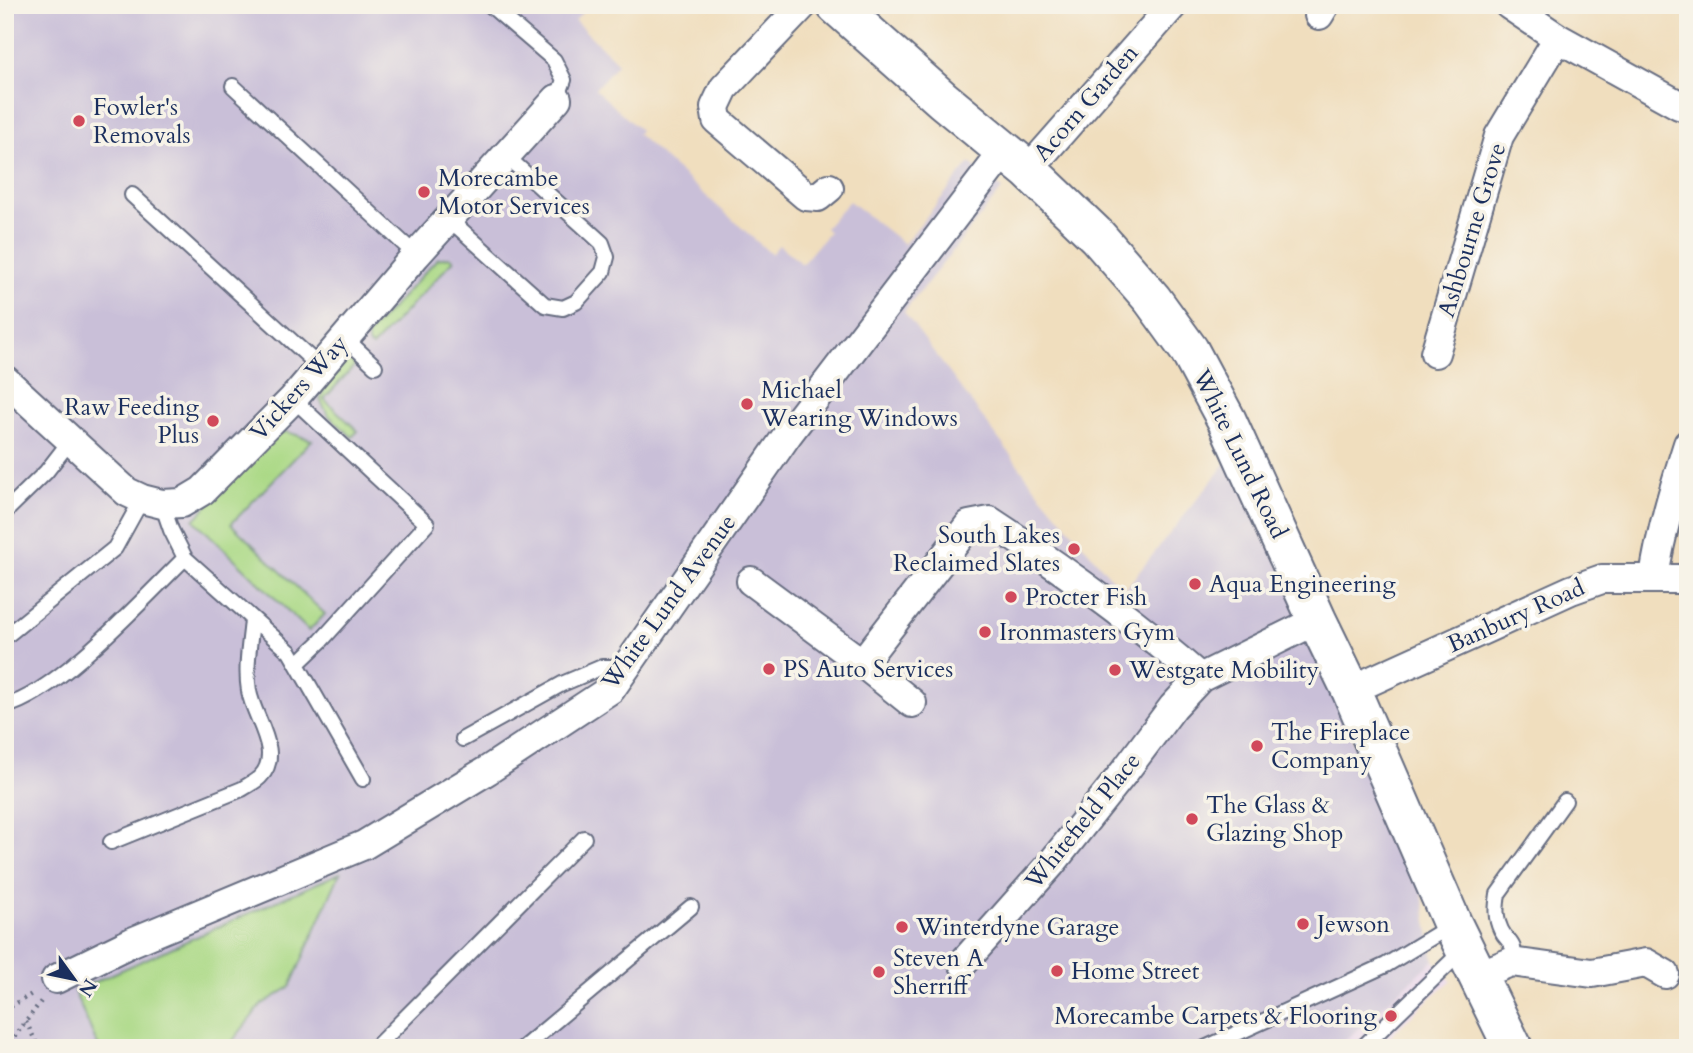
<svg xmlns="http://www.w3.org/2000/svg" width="1693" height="1053" font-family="Cardo,serif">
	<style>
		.built { fill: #e8d2ef }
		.industrial { fill: #c9bfd8 }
		.green { fill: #abd986; stroke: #638472; stroke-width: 2 }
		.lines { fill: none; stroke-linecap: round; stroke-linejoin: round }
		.lane-casing { stroke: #666c80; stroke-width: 18 }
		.street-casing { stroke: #666c80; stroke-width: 32 }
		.secondary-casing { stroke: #666c80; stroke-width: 42 }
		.path { stroke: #666c80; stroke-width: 4.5; stroke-dasharray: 2 5; stroke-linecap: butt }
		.lane { stroke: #fff; stroke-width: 14 }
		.street { stroke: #fff; stroke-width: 28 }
		.secondary { stroke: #fff; stroke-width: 38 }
		.poi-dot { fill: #d1495b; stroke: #f7f3e8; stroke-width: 2.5 }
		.labels { text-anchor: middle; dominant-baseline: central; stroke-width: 7; stroke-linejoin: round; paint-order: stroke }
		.street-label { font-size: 24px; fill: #1b2f5e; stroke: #f7f3e8 }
		.poi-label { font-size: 24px; fill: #1b2f5e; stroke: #f7f3e8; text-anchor: start }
	</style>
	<rect width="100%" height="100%" fill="#f7f3e8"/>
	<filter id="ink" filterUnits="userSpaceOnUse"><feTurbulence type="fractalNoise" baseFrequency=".0143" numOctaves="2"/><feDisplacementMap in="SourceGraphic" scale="14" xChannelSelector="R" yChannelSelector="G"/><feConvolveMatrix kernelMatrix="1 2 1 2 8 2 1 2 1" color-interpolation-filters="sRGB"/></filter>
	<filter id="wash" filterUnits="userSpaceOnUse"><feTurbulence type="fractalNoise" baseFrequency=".00686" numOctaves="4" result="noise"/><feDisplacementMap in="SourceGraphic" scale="28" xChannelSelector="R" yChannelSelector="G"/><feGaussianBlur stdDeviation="1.57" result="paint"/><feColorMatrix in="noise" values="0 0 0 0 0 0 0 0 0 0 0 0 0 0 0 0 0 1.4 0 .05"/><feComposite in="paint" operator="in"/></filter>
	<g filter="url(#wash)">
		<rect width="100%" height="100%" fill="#f0debe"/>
		<!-- built -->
		<path class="built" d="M 1434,960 L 1451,981 L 1429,999 L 1393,1033 L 1383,1048 L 1337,1048 Z"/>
		<!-- industrial -->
		<path class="industrial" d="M 5,5 L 574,5 L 582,13 L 575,21 L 618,63 L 595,89 L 640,130 L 637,134 L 771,254 L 779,245 L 802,264 L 829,232 L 825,228 L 849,201 L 904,244 L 970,163 L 1002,189 L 904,312 L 1036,489 L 1123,592 L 1230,458 L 1325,666 L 1358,755 L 1421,888 L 1434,960 L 1337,1048 L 5,1048 Z"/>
		<!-- green -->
		<path class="green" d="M 449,257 L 454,260 L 372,347 L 368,344 L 368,334 L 437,259 Z
			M 348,360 L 357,363 L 324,399 L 358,431 L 352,437 L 329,416 L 320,400 C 325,384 332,367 348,360 Z
			M 287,432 L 312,440 L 231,524 L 325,614 L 309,631 L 194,520 L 271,437 L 278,433 Z
			M 340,873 L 290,987 L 261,1005 L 227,1048 L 99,1048 L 74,991 Z"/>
	</g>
	<g filter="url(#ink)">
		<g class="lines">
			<!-- lane casing -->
			<g class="lane-casing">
				<path id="lane" d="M 490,5 L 554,60 L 564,80 L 557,99
					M 233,86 L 416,255
					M 132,195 L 321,368
					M 449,219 L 545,305 L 563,308 L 576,302 L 603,272 L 607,257 L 602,243 L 506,156
					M 345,338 L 375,366
					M 293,399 L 427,524 L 321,641 L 297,664
					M 162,504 L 171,530 L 185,558 L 290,652 L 363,779
					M 5,512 L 46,472 L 70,441
					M 5,637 L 115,548 L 142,499
					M 5,706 C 57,694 145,597 185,558
					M 463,739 L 562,684 L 602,667 L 625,667
					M 111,842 L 242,789 C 248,785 255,782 260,777 C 284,753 253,717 249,691 C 245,667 250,643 252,620
					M 1511,962 C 1518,943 1508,944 1501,930 C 1495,918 1496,907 1498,894 L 1565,801
					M 379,1048 L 378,1045 L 584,838
					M 523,1048 L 691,907
					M 1205,1048 L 1386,965 L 1452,925
					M 1362,1048 L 1464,949"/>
			</g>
			<!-- street casing -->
			<g class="street-casing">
				<path id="street" d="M 803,5 L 724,88 L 715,107 L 717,120 L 806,196 L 818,197 L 829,188
					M 1509,5 L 1558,38 L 1679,105 L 1688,108
					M 1319,15 L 1325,5
					M 1028,170 L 1173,5
					M 1435,353 L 1499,136 L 1558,38
					M 5,380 L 127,492 L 142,499 L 162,504 L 182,503 L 202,491 L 293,399 L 416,255 L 557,99
					M 1654,577 C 1661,531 1674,488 1688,444
					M 751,581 L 862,663 L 912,703
					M 862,663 L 969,525 L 990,521 C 1063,569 1134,620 1200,678
					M 1351,690 L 1571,590 L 1602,579 L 1688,579
					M 963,963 L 1051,864 L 1125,771 L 1173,707 L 1200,678 L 1317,620
					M 1479,975 L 1511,962 L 1592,973 L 1646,963 L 1665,974
					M 56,979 L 132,942 L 364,845 L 488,770 L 611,689 L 788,434 L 1005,150"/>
			</g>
			<!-- secondary casing -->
			<g class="secondary-casing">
				<path id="secondary" d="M 836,5 L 943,100 L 1028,170 L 1097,236 L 1152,299 L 1189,350 L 1227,421 L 1317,620 L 1351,690 L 1453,925 L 1513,1048"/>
			</g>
			<!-- path -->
			<path class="path" d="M 5,1010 L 35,992
				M 26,1022 L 39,1048
				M 6,1048 L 42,1000"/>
			<!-- lane -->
			<use href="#lane" class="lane"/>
			<!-- street -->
			<use href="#street" class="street"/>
			<!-- secondary -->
			<use href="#secondary" class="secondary"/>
		</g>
	</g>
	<!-- markers -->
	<g class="poi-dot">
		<circle cx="79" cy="121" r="7"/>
		<circle cx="424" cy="192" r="7"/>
		<circle cx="747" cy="404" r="7"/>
		<circle cx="213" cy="421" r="7"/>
		<circle cx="1074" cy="549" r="7"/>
		<circle cx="1195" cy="584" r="7"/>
		<circle cx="1011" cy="597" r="7"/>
		<circle cx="985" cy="632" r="7"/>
		<circle cx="769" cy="669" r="7"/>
		<circle cx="1115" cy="670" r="7"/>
		<circle cx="1257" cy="746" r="7"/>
		<circle cx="1192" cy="819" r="7"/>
		<circle cx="1303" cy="924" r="7"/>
		<circle cx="902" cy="927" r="7"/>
		<circle cx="1057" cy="971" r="7"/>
		<circle cx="879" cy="972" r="7"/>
		<circle cx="1391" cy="1016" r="7"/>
	</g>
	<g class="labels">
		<!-- street labels -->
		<g class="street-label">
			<text transform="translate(1086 103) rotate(-49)">Acorn Garden</text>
			<text transform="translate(1472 230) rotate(-73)">Ashbourne Grove</text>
			<text transform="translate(299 388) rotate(-48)">Vickers Way</text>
			<text transform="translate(1240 454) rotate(64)">White Lund Road</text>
			<text transform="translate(669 602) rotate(-54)">White Lund Avenue</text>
			<text transform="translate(1516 616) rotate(-24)">Banbury Road</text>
			<text transform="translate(1083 821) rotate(-51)">Whitefield Place</text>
		</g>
		<!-- poi labels -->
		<g class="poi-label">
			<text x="93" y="107">Fowler's<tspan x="93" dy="28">Removals</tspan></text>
			<text x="438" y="178">Morecambe<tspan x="438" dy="28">Motor Services</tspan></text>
			<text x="761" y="390">Michael<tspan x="761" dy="28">Wearing Windows</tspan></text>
			<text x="199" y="407" text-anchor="end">Raw Feeding<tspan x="199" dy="28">Plus</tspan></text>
			<text x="1060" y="535" text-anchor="end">South Lakes<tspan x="1060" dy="28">Reclaimed Slates</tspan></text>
			<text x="1209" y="584">Aqua Engineering</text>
			<text x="1025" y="597">Procter Fish</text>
			<text x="999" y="632">Ironmasters Gym</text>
			<text x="783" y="669">PS Auto Services</text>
			<text x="1129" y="670">Westgate Mobility</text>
			<text x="1271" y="732">The Fireplace<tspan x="1271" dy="28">Company</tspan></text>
			<text x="1206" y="805">The Glass &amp;<tspan x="1206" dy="28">Glazing Shop</tspan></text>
			<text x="1317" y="924">Jewson</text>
			<text x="916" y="927">Winterdyne Garage</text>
			<text x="893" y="958">Steven A<tspan x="893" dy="28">Sherriff</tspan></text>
			<text x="1071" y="971">Home Street</text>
			<text x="1377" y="1016" text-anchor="end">Morecambe Carpets &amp; Flooring</text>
		</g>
	</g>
	<!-- margin -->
	<rect width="1693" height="1053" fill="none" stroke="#f7f3e8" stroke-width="28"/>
	<!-- north arrow -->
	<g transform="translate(74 979) rotate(123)" stroke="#f7f3e8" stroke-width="5" paint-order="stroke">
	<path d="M0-5L12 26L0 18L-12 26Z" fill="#1b2f5e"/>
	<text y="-10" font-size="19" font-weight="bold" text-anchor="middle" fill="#1b2f5e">N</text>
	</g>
</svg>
